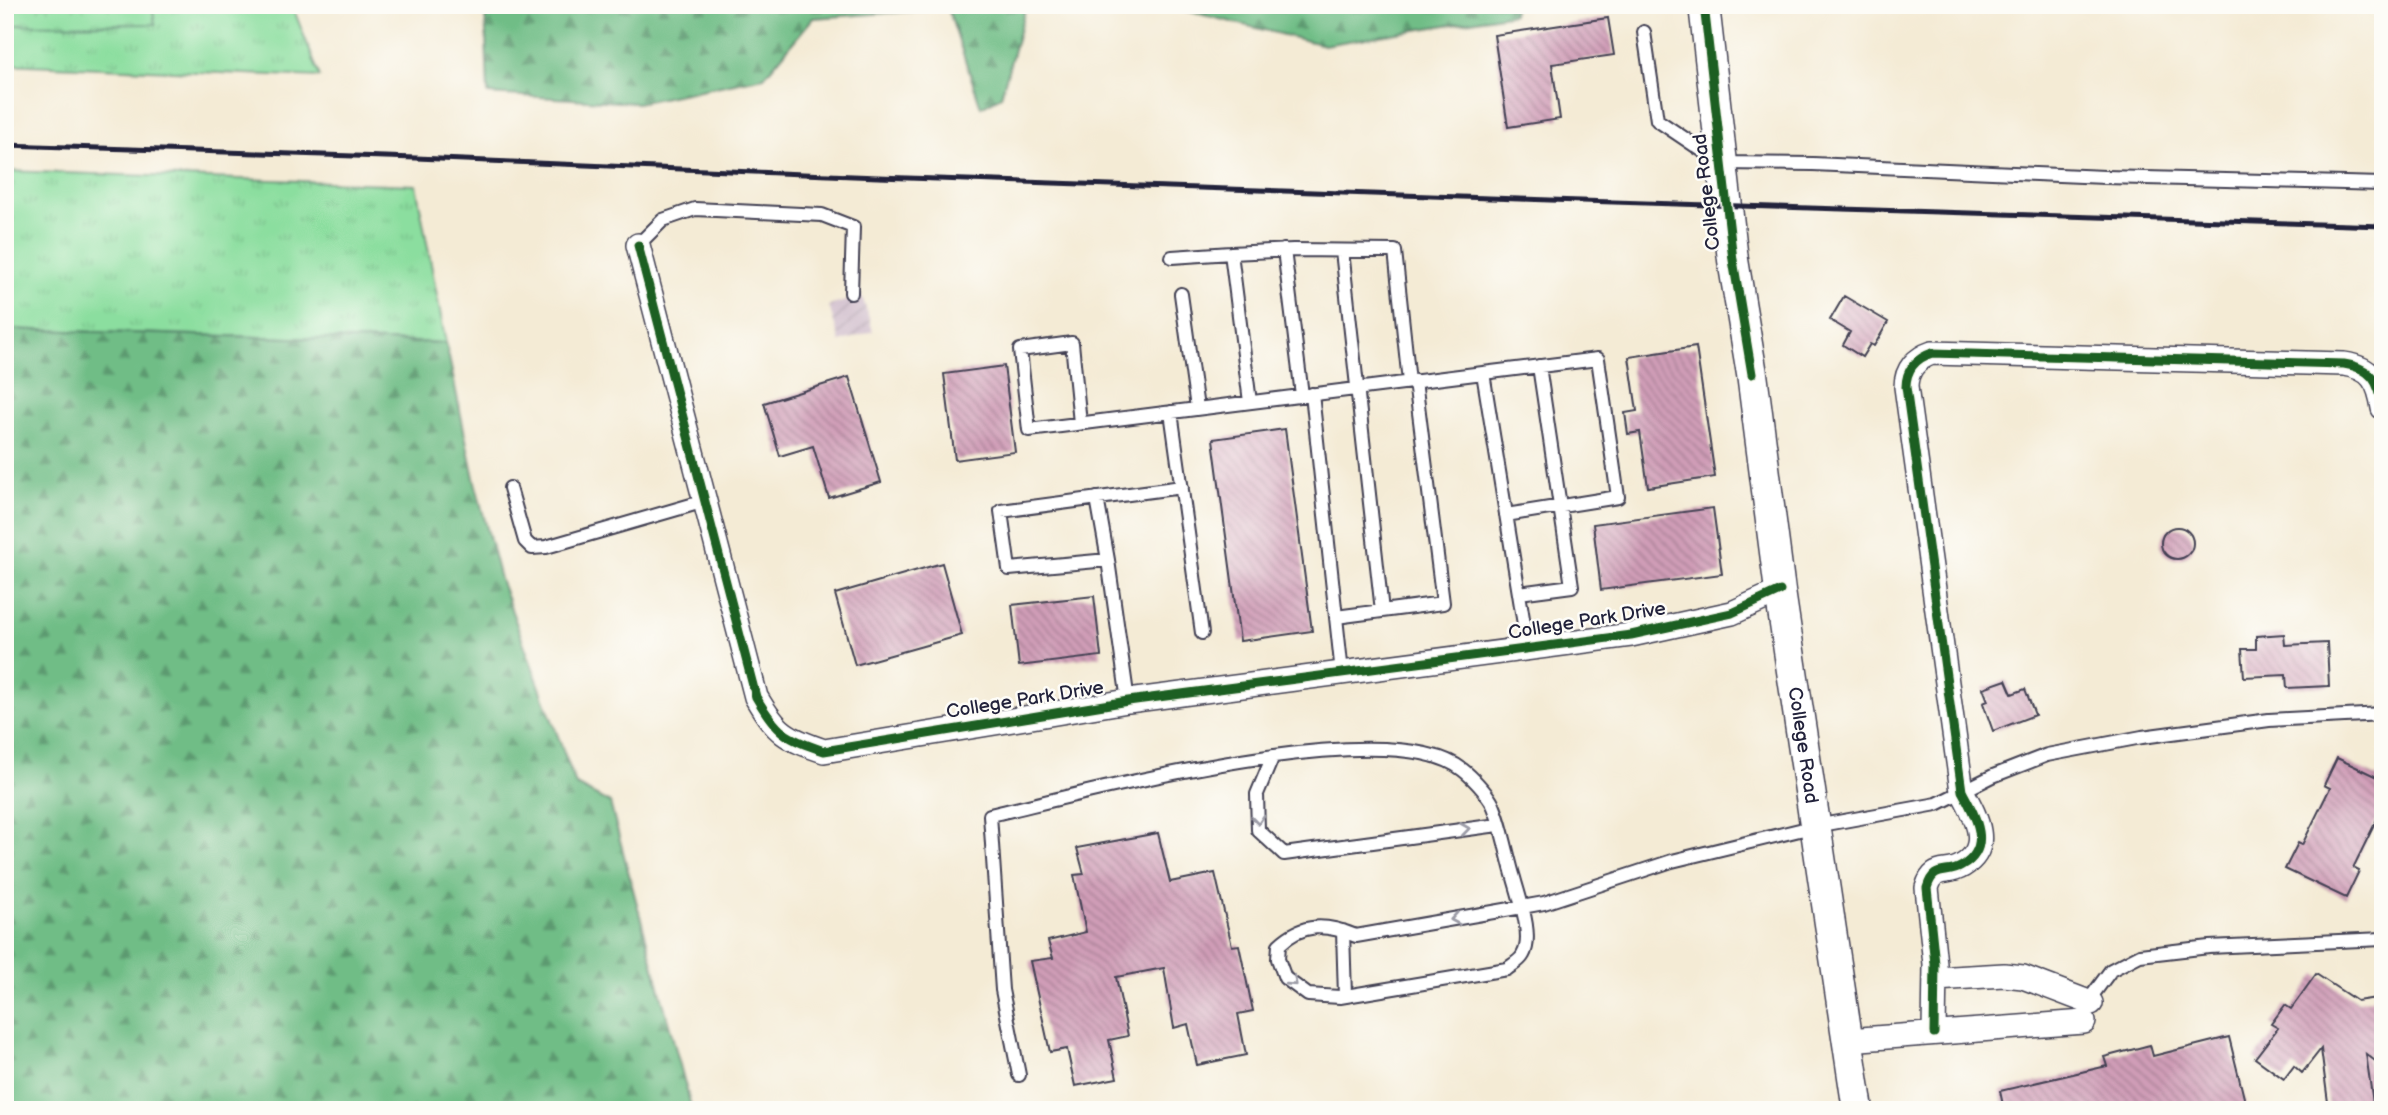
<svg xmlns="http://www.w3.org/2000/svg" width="2388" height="1115" font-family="'Balsamiq Sans',sans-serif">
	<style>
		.industrial { fill: url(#industrial-furrows) }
		.grass { fill: url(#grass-tufts); stroke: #56806d; stroke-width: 2 }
		.forest { fill: url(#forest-firs); stroke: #497060; stroke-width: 2 }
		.park { fill: url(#park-crowns); stroke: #56806d; stroke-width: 2 }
		.building { fill: url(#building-back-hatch) }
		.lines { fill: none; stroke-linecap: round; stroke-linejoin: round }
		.service-casing { stroke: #424052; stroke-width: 16 }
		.minor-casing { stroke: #424052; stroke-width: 26 }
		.tertiary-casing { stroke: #424052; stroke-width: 33 }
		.service { stroke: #fff; stroke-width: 12 }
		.minor { stroke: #fff; stroke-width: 23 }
		.tertiary { stroke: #fff; stroke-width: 30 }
		.rail { stroke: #22223b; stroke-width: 5 }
		.cycleway-casing { stroke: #fdfcf7; stroke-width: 13 }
		.cycleway { stroke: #1b5e20; stroke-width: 9 }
		.oneway { stroke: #9c9ca7 }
		.labels { text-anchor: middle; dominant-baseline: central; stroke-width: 5; stroke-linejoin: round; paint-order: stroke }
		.street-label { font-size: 19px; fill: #22223b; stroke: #fdfcf7 }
	</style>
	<defs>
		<pattern id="industrial-furrows" width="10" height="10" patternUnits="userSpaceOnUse" patternTransform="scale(1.75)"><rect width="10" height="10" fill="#d0bdcc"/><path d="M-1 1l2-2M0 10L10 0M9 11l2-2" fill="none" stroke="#b2a2b0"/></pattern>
		<pattern id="grass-tufts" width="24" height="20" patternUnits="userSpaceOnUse" patternTransform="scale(1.75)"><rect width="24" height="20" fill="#8bde9f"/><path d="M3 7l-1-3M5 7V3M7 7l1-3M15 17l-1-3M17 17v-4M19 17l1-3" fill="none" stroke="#78be8a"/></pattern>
		<pattern id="forest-firs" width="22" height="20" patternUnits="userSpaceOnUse" patternTransform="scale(1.75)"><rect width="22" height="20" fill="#70bd86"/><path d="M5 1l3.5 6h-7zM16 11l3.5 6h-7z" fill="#5c996f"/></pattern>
		<pattern id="park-crowns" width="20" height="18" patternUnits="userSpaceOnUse" patternTransform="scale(1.75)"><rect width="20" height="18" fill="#8bde9f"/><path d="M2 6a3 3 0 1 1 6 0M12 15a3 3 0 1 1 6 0" fill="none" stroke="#78be8a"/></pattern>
		<pattern id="building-back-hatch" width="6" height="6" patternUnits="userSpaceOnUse" patternTransform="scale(1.75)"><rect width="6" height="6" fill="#d09db7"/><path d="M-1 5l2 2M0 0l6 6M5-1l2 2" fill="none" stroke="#a88096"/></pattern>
	</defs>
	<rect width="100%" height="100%" fill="#fdfcf7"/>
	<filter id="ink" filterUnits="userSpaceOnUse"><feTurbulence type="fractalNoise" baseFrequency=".0143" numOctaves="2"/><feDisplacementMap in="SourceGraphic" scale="14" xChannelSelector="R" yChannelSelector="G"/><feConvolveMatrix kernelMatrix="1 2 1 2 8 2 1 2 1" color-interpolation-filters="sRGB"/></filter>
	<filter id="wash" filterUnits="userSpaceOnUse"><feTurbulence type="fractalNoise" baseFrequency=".00686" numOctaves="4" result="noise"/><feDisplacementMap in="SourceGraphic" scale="28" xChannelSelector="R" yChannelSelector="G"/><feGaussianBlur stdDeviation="1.57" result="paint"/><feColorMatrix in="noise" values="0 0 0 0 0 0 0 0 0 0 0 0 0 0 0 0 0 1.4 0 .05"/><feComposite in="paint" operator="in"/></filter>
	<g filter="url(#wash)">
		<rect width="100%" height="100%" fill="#f4ebd5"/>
		<!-- industrial -->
		<path class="industrial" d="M 862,296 L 873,331 L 840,342 L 829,306 Z"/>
		<!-- grass -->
		<path class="grass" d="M 5,5 L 292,5 L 320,77 L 5,64 Z
			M 5,171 L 416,185 L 446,343 L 5,329 Z"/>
		<!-- forest -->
		<path class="forest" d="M 485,5 L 1028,5 L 1026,6 L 1001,96 L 981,107 L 948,9 L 813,18 L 764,77 L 637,103 L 488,94 Z
			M 1163,5 L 1515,5 L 1513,14 L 1324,45 Z
			M 5,329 L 446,343 L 474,478 L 500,579 L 576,785 L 610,803 L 692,1110 L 5,1110 Z"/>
		<!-- park -->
		<path class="park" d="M 5,5 L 152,5 L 155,24 L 5,25 Z"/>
		<g id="blocks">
			<!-- building -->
			<path class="building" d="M 1608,18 L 1614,55 L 1552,64 L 1560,119 L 1508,127 L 1494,35 Z
				M 1844,296 L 1888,322 L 1874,346 L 1870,344 L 1862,357 L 1843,345 L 1850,332 L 1830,320 Z
				M 1696,347 L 1715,477 L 1648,487 L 1640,432 L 1628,434 L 1625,413 L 1637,411 L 1629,357 Z
				M 1004,366 L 1015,452 L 955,460 L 944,374 Z
				M 849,377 L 881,482 L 829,498 L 813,446 L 780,456 L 764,403 Z
				M 1285,429 L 1312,631 L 1240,641 L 1213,439 Z
				M 1713,508 L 1722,574 L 1601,590 L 1593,524 Z
				M2161 543a16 16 0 1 1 32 0a16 16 0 1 1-32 0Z
				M 942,563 L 962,635 L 855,665 L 835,594 Z
				M 1094,596 L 1101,656 L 1019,666 L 1012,605 Z
				M 2284,634 L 2285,645 L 2327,643 L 2329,686 L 2287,688 L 2286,675 L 2244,677 L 2242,649 L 2256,649 L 2256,636 Z
				M 2006,680 L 2012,694 L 2025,689 L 2035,715 L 1993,731 L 1983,703 L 1988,701 L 1983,688 Z
				M 2337,758 L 2383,780 L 2383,807 L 2353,868 L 2359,871 L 2346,898 L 2285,869 L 2298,843 L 2302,845 L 2330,788 L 2324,785 Z
				M 1158,833 L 1170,882 L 1215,873 L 1232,946 L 1239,945 L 1253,1011 L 1238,1014 L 1246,1055 L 1197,1065 L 1188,1024 L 1174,1028 L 1164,968 L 1116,977 L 1128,1036 L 1109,1040 L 1117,1078 L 1075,1086 L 1067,1049 L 1050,1052 L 1030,961 L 1053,958 L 1048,941 L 1086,932 L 1074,875 L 1084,874 L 1077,848 Z
				M 2316,974 L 2357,1001 L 2383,997 L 2383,1067 L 2366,1054 L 2374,1110 L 2329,1110 L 2321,1049 L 2302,1073 L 2294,1066 L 2284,1079 L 2255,1058 L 2278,1028 L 2271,1024 L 2285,1005 L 2291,1009 Z
				M 2229,1037 L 2247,1110 L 2004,1110 L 2000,1091 L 2107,1066 L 2104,1057 L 2150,1045 L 2153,1056 Z"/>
		</g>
	</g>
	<g filter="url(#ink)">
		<use href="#blocks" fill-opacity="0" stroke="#424052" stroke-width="2"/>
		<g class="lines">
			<!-- service casing -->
			<g class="service-casing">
				<path id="service" d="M 1644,32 L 1657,120 L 1721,163 L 1813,164 L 2105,177 L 2383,184
					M 638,245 L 663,220 L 695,209 L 822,215 L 853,227 L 851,293
					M 1284,250 L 1302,395
					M 1342,251 L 1382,611
					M 1172,257 L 1231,253
					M 1181,294 L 1197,408
					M 1483,373 L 1598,359 L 1618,497 L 1506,515
					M 1312,394 L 1342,673
					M 1250,402 L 1231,253 L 1293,250 L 1395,251 L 1409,382
					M 1171,412 L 1202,633
					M 1080,423 L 1072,343 L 1020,350 L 1029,430 L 1483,373 L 1528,649
					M 510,488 L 525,541 L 532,548 L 546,547 L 705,501
					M 1097,498 L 1108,560
					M 1519,593 L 1572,586 L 1539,366
					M 1336,617 L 1443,603 L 1415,381
					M 1128,701 L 1108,560 L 1009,569 L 1001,511 L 1182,487
					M 1273,756 L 1257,794 L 1258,830 L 1284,854 L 1498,825
					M 1343,931 L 1345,996
					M 2089,1006 L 2094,993 L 2111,970 L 2140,955 L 2209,947 L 2383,939
					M 1019,1075 L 1002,990 L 990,815 C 1083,794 1389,710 1463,770 C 1472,777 1485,791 1491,801 C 1500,815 1508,860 1514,878 C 1519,897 1534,937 1523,955 C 1520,961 1512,965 1507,969 L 1340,997 L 1308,995 L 1285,978 L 1278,959 L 1279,945 C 1303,922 1327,924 1356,936 L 1522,907 L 1544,903 L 1672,861 L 1816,826 L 1937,804 L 1993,776 L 2047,755 L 2142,737 L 2269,720 L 2383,714"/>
			</g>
			<!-- minor casing -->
			<g class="minor-casing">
				<path id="minor" d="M 638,245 L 756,697 C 777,733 785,738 824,751 L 1128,701 L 1631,635 L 1732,613 L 1780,591
					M 1935,979 L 2004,975 L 2023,977 L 2091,1003
					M 1934,1033 L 1935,964 L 1927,888 C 1934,864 1946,876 1962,866 C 1994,847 1975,815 1962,791 L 1906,387 C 1906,369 1917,358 1932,353 L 2344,364 C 2372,368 2379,382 2383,408
					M 1848,1040 L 2084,1022"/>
			</g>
			<!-- tertiary casing -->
			<g class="tertiary-casing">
				<g id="tertiary">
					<path id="s1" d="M 1704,5 L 1733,260 L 1752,374 L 1780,591 L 1858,1110"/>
				</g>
			</g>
			<!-- service -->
			<use href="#service" class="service"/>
			<!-- minor -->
			<use href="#minor" class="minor"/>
			<!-- tertiary -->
			<use href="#tertiary" class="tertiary"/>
			<!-- rail -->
			<path class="rail" d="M 5,145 L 416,158 L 878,177 L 1550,200 L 2383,226"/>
			<!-- cycleway casing -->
			<g class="cycleway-casing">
				<path id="cycleway" d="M 1704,5 L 1733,260 L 1752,374
					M 638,245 L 756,697 C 777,733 785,738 824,751 L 1128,701 L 1631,635 L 1732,613 L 1780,591
					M 1934,1033 L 1935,964 L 1927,888 C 1934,864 1946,876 1962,866 C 1994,847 1975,815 1962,791 L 1906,387 C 1906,369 1917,358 1932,353 L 2344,364 C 2372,368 2379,382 2383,408"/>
			</g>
			<!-- cycleway -->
			<use href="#cycleway" class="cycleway"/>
		</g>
		<!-- one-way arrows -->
		<defs><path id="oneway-chevron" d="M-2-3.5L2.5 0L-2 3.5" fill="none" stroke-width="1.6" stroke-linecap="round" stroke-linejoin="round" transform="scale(1.75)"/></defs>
		<g class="oneway">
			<use href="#oneway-chevron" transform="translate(1258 820) rotate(84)"/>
			<use href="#oneway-chevron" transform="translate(1465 829) rotate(-8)"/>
			<use href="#oneway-chevron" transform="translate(1455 919) rotate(170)"/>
			<use href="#oneway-chevron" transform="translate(1293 982) rotate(42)"/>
		</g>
	</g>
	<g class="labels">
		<!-- street labels -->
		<g class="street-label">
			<text transform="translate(1707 192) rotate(-97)">College Road</text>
			<text transform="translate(1587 621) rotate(-9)">College Park Drive</text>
			<text transform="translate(1025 700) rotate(-9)">College Park Drive</text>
			<text stroke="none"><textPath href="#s1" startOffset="747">College Road</textPath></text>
		</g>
	</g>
	<!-- margin -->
	<rect width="2388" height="1115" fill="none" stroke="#fdfcf7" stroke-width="28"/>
</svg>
